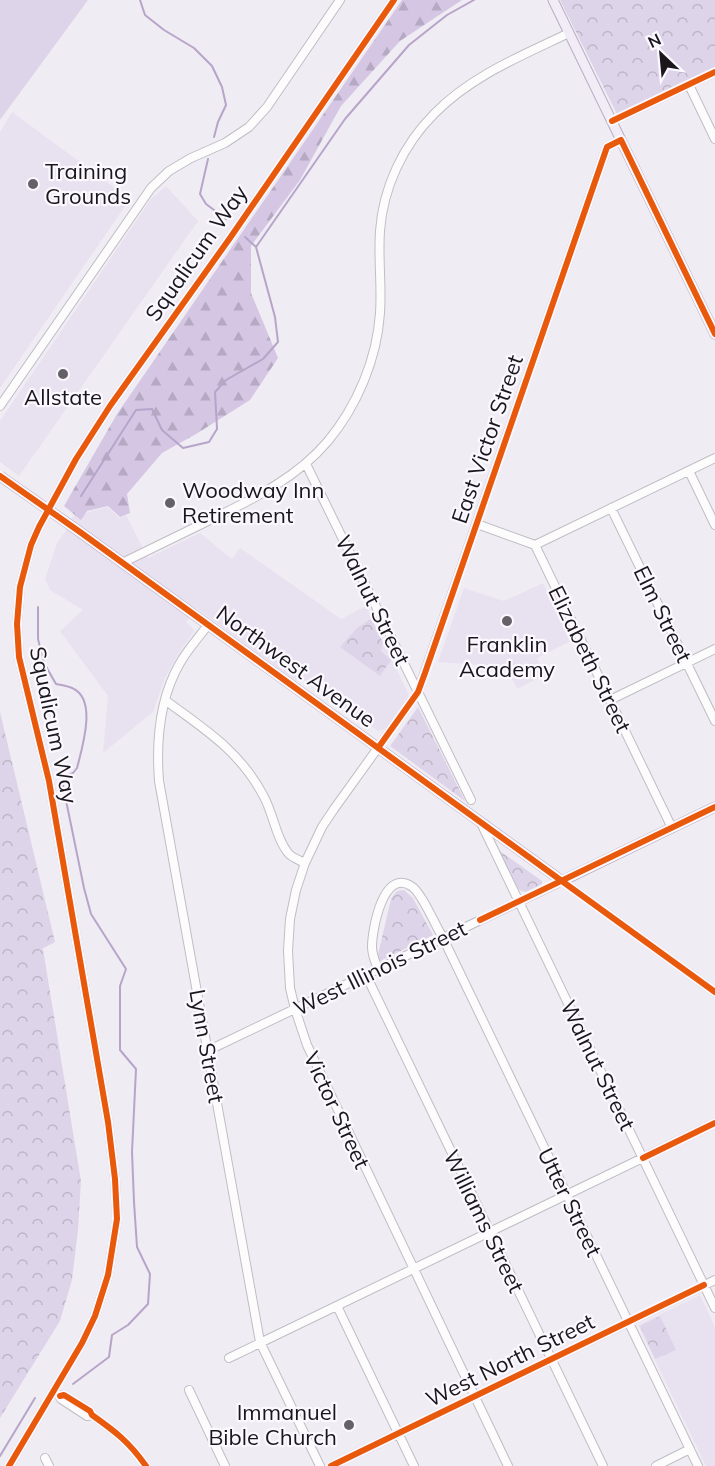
<svg xmlns="http://www.w3.org/2000/svg" width="715" height="1466" font-family="Mulish,sans-serif">
	<style>
		.built { fill: #e8e1f0 }
		.green { fill: #ded4e9 }
		.forest { fill: url(#forest-firs) }
		.park { fill: url(#park-crowns) }
		.lines { fill: none; stroke-linecap: round; stroke-linejoin: round }
		.stream { stroke: #b7a5c9; stroke-width: 2 }
		.minor-casing { stroke: #c0bdc3; stroke-width: 10 }
		.major-casing { stroke: #b7aec0; stroke-width: 11 }
		.minor { stroke: #fdfcfd; stroke-width: 8 }
		.major { stroke: #f1ecf6; stroke-width: 9 }
		.major-bridge-casing { stroke: #b7aec0; stroke-width: 11; stroke-linecap: butt }
		.major-bridge { stroke: #f1ecf6; stroke-width: 9 }
		.cycleway-casing { stroke: #fbf9ff; stroke-width: 10 }
		.cycleway { stroke: #e8590c; stroke-width: 6 }
		.poi-dot { fill: #646168; stroke: #fbf9ff; stroke-width: 2 }
		.labels { text-anchor: middle; dominant-baseline: central; stroke-width: 4.5; stroke-linejoin: round; paint-order: stroke }
		.poi-label { font-size: 22px; fill: #19161c; stroke: #fbf9ff; text-anchor: start }
		.street-label { font-size: 22px; fill: #19161c; stroke: #fbf9ff }
	</style>
	<defs>
		<pattern id="forest-firs" width="22" height="20" patternUnits="userSpaceOnUse" patternTransform="scale(1.5)"><rect width="22" height="20" fill="#d5c6e4"/><path d="M5 1l3.5 6h-7zM16 11l3.5 6h-7z" fill="#b6a9c3"/></pattern>
		<pattern id="park-crowns" width="20" height="18" patternUnits="userSpaceOnUse" patternTransform="scale(1.5)"><rect width="20" height="18" fill="#ded4e9"/><path d="M2 6a3 3 0 1 1 6 0M12 15a3 3 0 1 1 6 0" fill="none" stroke="#beb5c7"/></pattern>
	</defs>
	<rect width="100%" height="100%" fill="#f0ecf4"/>
	<!-- built -->
	<path class="built" d="M 12,112 L 130,199 L 0,388 L 0,132 Z
		M 166,186 L 198,221 L 19,476 L 0,462 L 0,421 L 151,199 Z
		M 108,507 L 119,518 L 126,515 L 148,558 L 200,533 L 232,559 L 240,548 L 341,619 L 366,606 L 409,695 L 387,728 L 378,731 L 299,677 L 296,681 L 196,608 L 186,622 L 192,627 L 194,631 L 180,651 L 165,678 L 153,712 L 103,753 L 108,696 L 60,631 L 83,610 L 50,590 L 45,579 L 57,543 L 65,532 L 73,516 Z
		M 543,583 L 571,641 L 537,658 L 545,675 L 517,689 L 509,673 L 508,667 L 438,662 L 464,588 L 504,601 Z
		M 700,1295 L 715,1327 L 715,1466 L 706,1466 L 638,1325 Z"/>
	<!-- green -->
	<path class="green" d="M 0,0 L 88,0 L 0,120 Z"/>
	<!-- forest -->
	<path class="forest" d="M 402,0 L 462,0 L 400,41 L 341,106 L 300,180 L 251,246 L 251,293 L 278,358 L 250,400 L 196,434 L 162,453 L 127,494 L 130,513 L 120,517 L 108,506 L 87,511 L 81,520 L 64,506 L 117,414 Z"/>
	<!-- park -->
	<path class="park" d="M 560,0 L 715,0 L 715,68 L 617,114 Z
		M 371,619 L 383,643 L 381,651 L 391,660 L 380,676 L 340,647 L 357,628 Z
		M 418,707 L 465,801 L 390,746 Z
		M 0,712 L 55,942 L 38,951 L 43,949 L 81,1181 L 78,1230 L 72,1280 L 60,1321 L 0,1418 Z
		M 499,851 L 500,851 L 542,881 L 542,884 L 526,892 L 521,891 L 516,887 Z
		M 404,890 L 413,898 L 433,935 L 376,963 L 391,899 L 397,891 Z
		M 660,1316 L 676,1350 L 655,1359 L 640,1326 Z"/>
	<g class="lines">
		<!-- stream -->
		<path class="stream" d="M 140,0 L 145,15 L 164,30 L 194,48 L 212,66 L 222,87 L 226,105 L 218,122 L 214,137
			M 208,159 L 200,194 L 206,204 L 226,219
			M 245,237 L 256,247
			M 81,496 L 136,410 L 152,409 L 162,430 L 183,448 L 209,442 L 217,429 L 215,392 L 226,380 L 263,359 L 278,342 L 275,317 L 256,247 L 345,119 L 409,45 L 447,15 L 474,0
			M 38,607 L 38,639 L 44,663 L 56,684 C 61,685 69,686 74,689 C 97,701 82,748 77,768 L 73,773 L 64,777 L 62,781 L 84,888 L 91,914 L 126,969 L 120,986 L 120,1050 L 136,1069 L 132,1152 L 134,1202 L 137,1247 L 150,1274 L 148,1304 L 128,1325 L 112,1335 L 109,1357 L 73,1384
			M 0,1456 L 35,1398"/>
		<!-- minor casing -->
		<g class="minor-casing">
			<path id="minor" d="M 689,85 L 715,139
				M 612,121 L 715,72
				M 0,406 L 151,188 L 169,171 L 191,158 L 225,143 L 249,127 L 267,107 L 340,0
				M 306,464 L 471,800
				M 689,471 L 715,525
				M 611,508 L 715,721
				M 477,524 L 535,545 L 672,828
				M 535,545 L 715,458
				M 122,563 C 151,549 179,535 208,521 C 251,500 296,479 328,441 C 357,406 377,359 380,313 C 382,286 378,259 380,231 C 383,188 403,145 434,114 C 471,76 521,56 569,33
				M 208,625 C 199,637 188,649 180,663 C 159,699 156,741 159,781 L 260,1342 L 320,1466
				M 165,700 C 204,729 239,750 263,795 C 273,812 276,839 289,854 C 293,858 299,860 305,863
				M 610,700 L 715,649
				M 481,823 L 715,1308
				M 378,969 C 375,961 372,955 372,947 C 372,930 383,868 411,886 C 421,891 436,927 443,938 L 698,1466
				M 366,975 L 603,1466
				M 207,1051 L 562,881 L 715,992
				M 337,1306 L 414,1466
				M 229,1358 L 715,1123
				M 189,1390 L 225,1466
				M 56,1393 L 60,1396 L 61,1399 L 87,1416 L 92,1415
				M 60,1396 L 64,1395 L 90,1411 L 92,1415 C 116,1432 129,1442 146,1466
				M 45,1458 L 49,1466
				M 9,1466 L 82,1343 L 95,1316 L 108,1275 L 117,1219 L 115,1179 L 108,1122 L 49,781 L 19,657 L 17,624 L 20,587 L 31,545 L 39,527 L 76,459 L 110,406 L 230,238 L 394,0
				M 331,1466 L 715,1280
				M 508,1466 L 307,1045 L 295,1009 L 290,988 L 288,951 L 290,919 L 296,890 L 305,863 L 322,827 L 334,809 L 418,692 L 607,147 L 621,140
				M 656,1466 L 690,1449"/>
		</g>
		<!-- major casing -->
		<g class="major-casing">
			<path id="major" d="M 553,0 L 715,334
				M 73,527 L 562,881 L 715,807"/>
		</g>
		<!-- minor -->
		<use href="#minor" class="minor"/>
		<!-- major -->
		<use href="#major" class="major"/>
		<!-- major-bridge casing -->
		<g class="major-bridge-casing">
			<path id="major-bridge" d="M 0,476 L 73,527"/>
		</g>
		<!-- major-bridge -->
		<use href="#major-bridge" class="major-bridge"/>
		<!-- cycleway casing -->
		<g class="cycleway-casing">
			<path id="cycleway" d="M 612,121 L 715,72
				M 0,476 L 80,532 L 715,992
				M 378,748 L 418,692 L 425,673 L 607,147 L 621,140 L 715,334
				M 480,920 L 715,807
				M 643,1158 L 715,1123
				M 60,1396 L 64,1395 L 90,1411 L 92,1415 C 116,1432 129,1442 146,1466
				M 9,1466 L 82,1343 L 95,1316 L 108,1275 L 117,1219 L 115,1179 L 108,1122 L 49,781 L 19,657 L 17,624 L 20,587 L 31,545 L 39,527 L 76,459 L 110,406 L 230,238 L 394,0
				M 331,1466 L 704,1285"/>
		</g>
		<!-- cycleway -->
		<use href="#cycleway" class="cycleway"/>
	</g>
	<!-- markers -->
	<g class="poi-dot">
		<circle cx="33" cy="184" r="6"/>
		<circle cx="63" cy="374" r="6"/>
		<circle cx="170" cy="503" r="6"/>
		<circle cx="507" cy="621" r="6"/>
		<circle cx="349" cy="1425" r="6"/>
	</g>
	<g class="labels">
		<!-- poi labels -->
		<g class="poi-label">
			<text x="45" y="171">Training<tspan x="45" dy="25">Grounds</tspan></text>
			<text x="63" y="397" text-anchor="middle">Allstate</text>
			<text x="182" y="490">Woodway Inn<tspan x="182" dy="25">Retirement</tspan></text>
			<text x="507" y="644" text-anchor="middle">Franklin<tspan x="507" dy="25">Academy</tspan></text>
			<text x="337" y="1412" text-anchor="end">Immanuel<tspan x="337" dy="25">Bible Church</tspan></text>
		</g>
		<!-- street labels -->
		<g class="street-label">
			<text transform="translate(196 253) rotate(-55)">Squalicum Way</text>
			<text transform="translate(487 439) rotate(-71)">East Victor Street</text>
			<text transform="translate(373 600) rotate(64)">Walnut Street</text>
			<text transform="translate(663 614) rotate(64)">Elm Street</text>
			<text transform="translate(590 659) rotate(64)">Elizabeth Street</text>
			<text transform="translate(296 666) rotate(36)">Northwest Avenue</text>
			<text transform="translate(54 725) rotate(78)">Squalicum Way</text>
			<text transform="translate(380 968) rotate(-26)">West Illinois Street</text>
			<text transform="translate(207 1046) rotate(80)">Lynn Street</text>
			<text transform="translate(598 1065) rotate(64)">Walnut Street</text>
			<text transform="translate(337 1110) rotate(65)">Victor Street</text>
			<text transform="translate(570 1202) rotate(64)">Utter Street</text>
			<text transform="translate(484 1221) rotate(64)">Williams Street</text>
			<text transform="translate(510 1360) rotate(-26)">West North Street</text>
		</g>
	</g>
	<!-- north arrow -->
	<g transform="translate(661 54) rotate(334)" stroke="#fbf9ff" stroke-width="4.5" paint-order="stroke">
	<path d="M0-4.5L10 22L0 15L-10 22Z" fill="#19161c"/>
	<text y="-9" font-size="16" font-weight="bold" text-anchor="middle" fill="#19161c">N</text>
	</g>
</svg>
